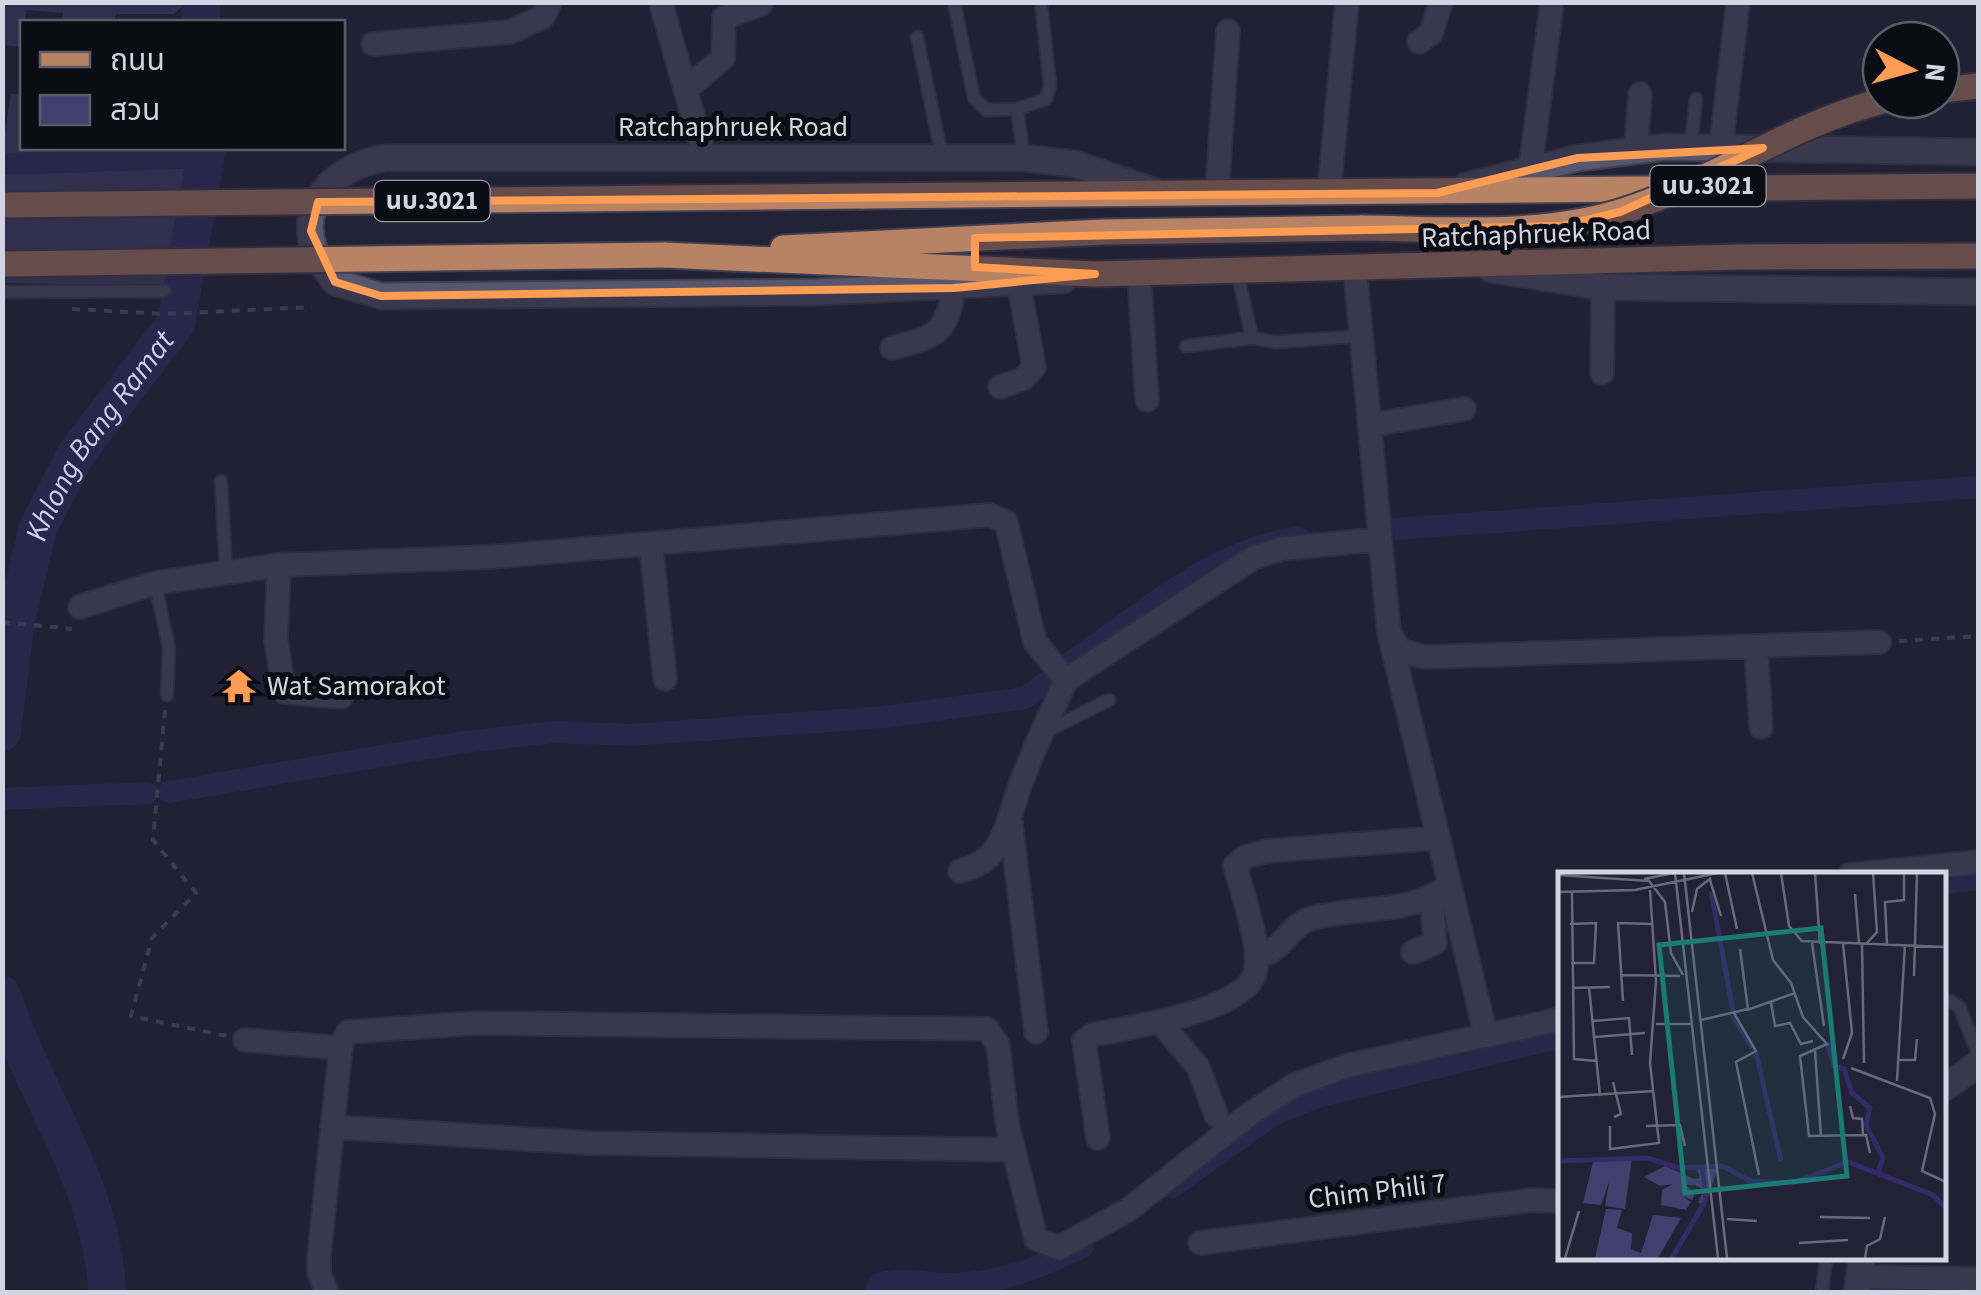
<svg xmlns="http://www.w3.org/2000/svg" width="1981" height="1295" font-family="'Source Sans 3','Noto Sans Thai',sans-serif">
	<style>
		.green { fill: #443e6e }
		.lines { fill: none; stroke-linecap: round; stroke-linejoin: round }
		.canal { stroke: #342a67; stroke-width: 22 }
		.river { stroke: #342a67; stroke-width: 38 }
		.service-casing { stroke: #403f4f; stroke-width: 15 }
		.minor-casing { stroke: #403f4f; stroke-width: 26 }
		.tertiary-casing { stroke: #403f4f; stroke-width: 29 }
		.secondary-casing { stroke: #403f4f; stroke-width: 29 }
		.primary-casing { stroke: #403f4f; stroke-width: 29 }
		.path { stroke: #5d5c6e; stroke-width: 4; stroke-dasharray: 8 8; stroke-linecap: butt }
		.service { stroke: #57566d; stroke-width: 11 }
		.minor { stroke: #57566d; stroke-width: 22 }
		.tertiary { stroke: #57566d; stroke-width: 25 }
		.secondary { stroke: #57566d; stroke-width: 25 }
		.primary { stroke: #b88264; stroke-width: 25 }
		.primary-bridge-casing { stroke: #403f4f; stroke-width: 29; stroke-linecap: butt }
		.primary-bridge { stroke: #b88264; stroke-width: 25 }
		.marked { fill: none; stroke: #fc9d53; stroke-width: 8; stroke-linejoin: round }
		.labels { text-anchor: middle; dominant-baseline: central; stroke-width: 10; stroke-linejoin: round; paint-order: stroke }
		.shield { fill: #0c0c15; stroke: #9998a4; stroke-width: 2.5 }
		.shield-label { font-size: 25px; font-weight: bold; fill: #d5d4e2 }
		.street-label { font-size: 28px; fill: #d5d4e2; stroke: #0c0c15 }
		.poi-label { font-size: 28px; fill: #d5d4e2; stroke: #0c0c15; text-anchor: start }
		.water-label { font-size: 30px; font-style: italic; fill: #ceccf3; stroke: #0c0c15 }
		.inset-river { fill: none; stroke: #342a67; stroke-width: 5 }
		.inset-road { fill: none; stroke: #6a697a; stroke-width: 2.5 }
		.view { fill: #197b74; fill-opacity: 0.15; stroke: #197b74; stroke-width: 5 }
		.inset-edge { fill: none; stroke: #d5d4e2; stroke-width: 5 }
	</style>
	<rect width="100%" height="100%" fill="#222135"/>
	<!-- green -->
	<path class="green" d="M 3,2 L 186,2 L 186,3 L 174,14 L 116,14 L 114,22 L 62,22 L 63,13 L 26,10 L 22,47 L 3,45 Z
		M 11,94 L 22,94 L 22,148 L 196,148 L 179,286 L 3,283 L 2,151 Z"/>
	<g class="lines">
		<!-- canal -->
		<path class="canal" d="M 2,164 L 208,157
			M 1396,529 L 1978,487
			M 1068,664 C 1139,616 1211,550 1298,537
			M 169,792 L 464,742 L 554,732 L 631,735 L 885,717 L 1025,698 L 1045,683
			M 2,799 L 147,793
			M 1944,883 L 1978,879
			M 1172,1187 L 1273,1115 L 1316,1097 L 1561,1037
			M 877,1292 L 879,1284 C 903,1276 925,1284 949,1284 C 1004,1283 1035,1269 1083,1247"/>
		<!-- river -->
		<g class="river">
			<path d="M 201,22 L 201,2"/>
			<path id="s1" d="M 2,732 L 16,620 L 38,528 L 76,454 L 176,323 L 207,148"/>
			<path d="M 2,995 C 35,1098 102,1181 107,1292"/>
		</g>
		<!-- service casing -->
		<g class="service-casing">
			<path id="service" d="M 954,2 L 974,98 L 986,110 L 1017,109
				M 917,37 L 942,157
				M 1691,146 L 1696,99
				M 1024,158 L 1017,109 L 1046,99 L 1050,86 L 1041,2
				M 1237,271 L 1252,338 L 1276,342 L 1348,337
				M 2,292 L 164,291
				M 1186,346 L 1252,338
				M 221,481 L 226,570
				M 155,583 L 169,648 L 167,695
				M 1047,731 L 1109,700
				M 1944,1003 L 1951,1001 L 1960,1008 L 1978,1054
				M 1822,1292 L 1826,1258"/>
		</g>
		<!-- minor casing -->
		<g class="minor-casing">
			<path id="minor" d="M 662,7 L 704,155
				M 1419,42 L 1431,33 L 1441,2
				M 373,44 L 509,32 L 543,17 L 550,2
				M 685,90 L 723,58 L 724,18 L 761,4
				M 1721,146 L 1738,2
				M 1636,150 L 1640,94
				M 1530,171 L 1552,2
				M 1217,193 L 1228,31
				M 1329,193 L 1347,2
				M 1355,269 L 1389,633 L 1401,651 L 1426,657 L 1879,642
				M 1139,273 L 1147,400
				M 892,348 C 937,336 946,335 954,288
				M 1602,373 L 1603,287
				M 1000,387 L 1023,379 L 1034,367 L 1019,285
				M 1371,425 L 1464,409
				M 651,545 L 665,679
				M 279,565 L 276,639 L 284,692 L 341,697
				M 80,607 L 155,583 L 279,565 L 490,557 L 989,515 L 1006,522 L 1035,642 L 1066,680 L 1253,558 L 1281,549 L 1380,539
				M 1390,637 L 1486,1036
				M 1756,647 L 1761,727
				M 1011,824 L 1036,1032
				M 960,871 C 1007,861 1007,818 1022,780 C 1035,746 1051,713 1066,680
				M 1850,875 L 1978,862
				M 1413,952 L 1435,943 L 1432,898
				M 1256,956 C 1283,954 1288,924 1313,918 C 1361,905 1406,916 1449,886
				M 1161,1023 L 1198,1067 L 1216,1115
				M 245,1040 L 341,1048
				M 332,1127 L 591,1143 L 1013,1150
				M 1098,1138 L 1084,1041 L 1092,1035 C 1128,1027 1242,1013 1255,973 C 1262,948 1242,892 1235,866 L 1245,857 L 1267,851 L 1437,838
				M 1200,1243 L 1532,1200 L 1561,1201
				M 1859,1277 L 1978,1279
				M 327,1292 L 319,1273 L 319,1257 L 341,1044 L 348,1032 L 476,1023 L 987,1029 L 998,1045 L 1007,1123 L 1036,1239 L 1059,1248 L 1128,1210 L 1251,1113 L 1293,1086 L 1346,1066 L 1561,1019"/>
		</g>
		<!-- tertiary casing -->
		<g class="tertiary-casing">
			<path id="tertiary" d="M 1944,1088 L 1978,1064
				M 1857,1292 L 1862,1258"/>
		</g>
		<!-- secondary casing -->
		<g class="secondary-casing">
			<path id="secondary" d="M 1466,186 L 1578,158 L 1665,147 L 1978,152
				M 1490,269 L 1603,287 L 1978,292
				M 1063,280 L 818,292 L 381,296 L 335,282 C 328,272 318,260 314,248 C 296,199 345,162 387,158 L 1024,158 L 1075,164 L 1156,192"/>
		</g>
		<!-- primary casing -->
		<g class="primary-casing">
			<path id="primary" d="M 1941,90 L 1978,86
				M 862,196 L 1978,186
				M 783,248 L 1104,232 L 1362,228
				M 664,255 L 1095,274 L 1738,257 L 1978,256"/>
		</g>
		<!-- path -->
		<path class="path" d="M 72,309 L 165,314 L 312,307
			M 2,622 L 72,629
			M 1899,641 L 1978,636
			M 165,710 L 153,840 L 196,893 L 152,938 L 131,1016 L 227,1036"/>
		<!-- service -->
		<use href="#service" class="service"/>
		<!-- minor -->
		<use href="#minor" class="minor"/>
		<!-- tertiary -->
		<use href="#tertiary" class="tertiary"/>
		<!-- secondary -->
		<use href="#secondary" class="secondary"/>
		<!-- primary -->
		<use href="#primary" class="primary"/>
		<!-- primary-bridge casing -->
		<g class="primary-bridge-casing">
			<path id="primary-bridge" d="M 2,205 L 862,196
				M 1362,228 C 1447,229 1537,237 1620,212 C 1712,183 1791,123 1886,100
				M 2,264 L 664,255"/>
		</g>
		<!-- primary-bridge -->
		<use href="#primary-bridge" class="primary-bridge"/>
	</g>
	<!-- marked area -->
	<path d="M0 0H1981V1295H0ZM 1763,148 L 1620,212 L 1562,226 L 975,238 L 975,267 L 1095,274 L 954,288 L 381,296 L 335,282 L 311,231 L 318,202 L 1437,193 L 1578,158 Z" fill="#222135" fill-opacity=".55" fill-rule="evenodd"/>
	<path class="marked" d="M 1763,148 L 1620,212 L 1562,226 L 975,238 L 975,267 L 1095,274 L 954,288 L 381,296 L 335,282 L 311,231 L 318,202 L 1437,193 L 1578,158 Z"/>
	<!-- icons -->
	<defs>
		<g id="temple-bare" transform="scale(2.7)"><path d="M0-6L5-2H3V0L6.5 2.5H4V6H1.5V3h-3V6H-4V2.5H-6.5L-3 0V-2H-5Z" fill="#fc9d53" stroke="#0c0c15" stroke-width="2.5" paint-order="stroke"/></g>
	</defs>
	<g fill-rule="evenodd">
		<use href="#temple-bare" x="239" y="686"/>
	</g>
	<g class="labels">
		<!-- shield labels -->
		<g class="shield">
			<rect x="1650.5" y="166" width="115" height="40" rx="8"/>
			<rect x="374.5" y="181" width="115" height="40" rx="8"/>
		</g>
		<g class="shield-label">
			<text x="1708" y="186">นบ.3021</text>
			<text x="432" y="201">นบ.3021</text>
		</g>
		<!-- street labels -->
		<g class="street-label">
			<text x="733" y="127">Ratchaphruek Road</text>
			<text transform="translate(1536 234) rotate(-2)">Ratchaphruek Road</text>
			<text transform="translate(1377 1191) rotate(-7)">Chim Phili 7</text>
		</g>
		<!-- poi labels -->
		<g class="poi-label">
			<text x="267" y="686">Wat Samorakot</text>
		</g>
		<!-- water labels -->
		<g class="water-label">
			<text stroke="none"><textPath href="#s1" startOffset="318">Khlong Bang Ramat</textPath></text>
		</g>
	</g>
	<!-- overview -->
	<g transform="translate(1558 872)">
		<rect width="388" height="388" fill="#222135"/>
		<path d="M 74,286 L 67,337 L 47,334 L 51,310 L 43,333 L 25,331 L 35,290 ZM 107,294 L 136,307 L 142,306 L 138,295 L 160,295 L 147,334 L 140,330 L 146,318 L 137,313 L 128,313 L 136,321 L 135,328 L 126,325 L 133,330 L 128,338 L 103,333 L 104,318 L 115,312 L 102,314 L 86,305 ZM 48,337 L 64,338 L 59,356 L 74,361 L 73,377 L 83,381 L 95,343 L 123,346 L 100,386 L 37,386 Z" fill="#443e6e"/>
		<path class="inset-river" d="M 153,19 L 175,139M 175,144 L 194,176M 269,170 L 276,194 L 286,197 L 294,221 L 312,236 L 308,253 L 325,286 L 320,300M 198,181 L 223,289M 0,289 L 90,286 L 121,296 L 165,294 L 192,309 L 235,311 L 290,290 L 375,323 L 388,336M 114,386 L 148,328 L 144,293"/>
		<path class="inset-road" d="M 117,1 L 160,386M 126,1 L 169,386M 167,1 L 179,57M 194,1 L 215,88 L 233,111 L 245,145 L 269,172 L 242,184 L 251,264 L 308,263 L 312,281M 223,1 L 231,54 L 244,69 L 388,75M 257,1 L 262,72M 0,3 L 91,9 L 107,30 L 113,81 L 125,103M 86,7 L 116,1M 152,8 L 163,44M 0,20 L 77,18 L 160,1M 14,20 L 16,187 L 39,189M 297,22 L 301,72M 134,40 L 139,17 L 153,6M 12,52 L 38,51 L 36,91 L 13,91M 254,71 L 266,154M 285,72 L 294,161 L 285,187M 304,72 L 306,191M 308,72 L 319,60 L 315,1M 329,72 L 327,30 L 346,28 L 346,1M 64,103 L 122,104M 356,104 L 359,1M 31,115 L 42,224M 14,116 L 52,115M 65,129 L 60,51 L 93,52M 213,130 L 217,154 L 232,151 L 243,172 L 255,169M 189,138 L 237,121M 176,141 L 198,179 L 178,190 L 201,303M 143,148 L 190,137 L 182,77M 35,149 L 71,146 L 74,183M 98,152 L 133,152M 37,165 L 87,161M 257,179 L 263,264M 340,188 L 357,188 L 359,167M 293,196 L 372,226 L 377,242 L 364,299 L 388,310M 339,209 L 347,72M 55,210 L 63,242 L 56,245M 0,225 L 96,219M 292,234 L 295,246 L 304,247 L 305,262M 52,254 L 52,277 L 101,271 L 92,191 L 98,109 L 92,18M 88,254 L 122,253 L 127,274M 262,345 L 312,346M 169,347 L 199,349M 241,371 L 290,368M 7,386 L 21,339M 307,386 L 309,374 L 322,367 L 327,345"/>
		<path class="view" d="M 263,56 L 289,304 L 127,321 L 101,73 Z"/>
		<rect width="388" height="388" class="inset-edge"/>
	</g>
	<!-- border -->
	<rect width="1981" height="1295" fill="none" stroke="#d5d4e2" stroke-width="10"/>
	<!-- legend -->
	<rect x="20" y="20" width="325" height="130" fill="#0c0c15" stroke="#5c5c67" stroke-width="2.5"/>
	<rect x="40" y="52" width="50" height="15" fill="#b88264" stroke="#5c5c67" stroke-width="2.5"/>
	<text x="110" y="70" font-size="30" fill="#d5d4e2">ถนน</text>
	<rect x="40" y="95" width="50" height="30" fill="#443e6e" stroke="#5c5c67" stroke-width="2.5"/>
	<text x="110" y="120" font-size="30" fill="#d5d4e2">สวน</text>
	<!-- north arrow -->
	<g transform="translate(1911 70) rotate(96)"><circle r="48" fill="#0c0c15" stroke="#5c5c67" stroke-width="2.5"/>
	<path d="M0-8L18 38L0 25L-18 38Z" fill="#fc9d53"/>
	<text y="-15" font-size="28" font-weight="bold" text-anchor="middle" fill="#d5d4e2">N</text>
	</g>
</svg>
